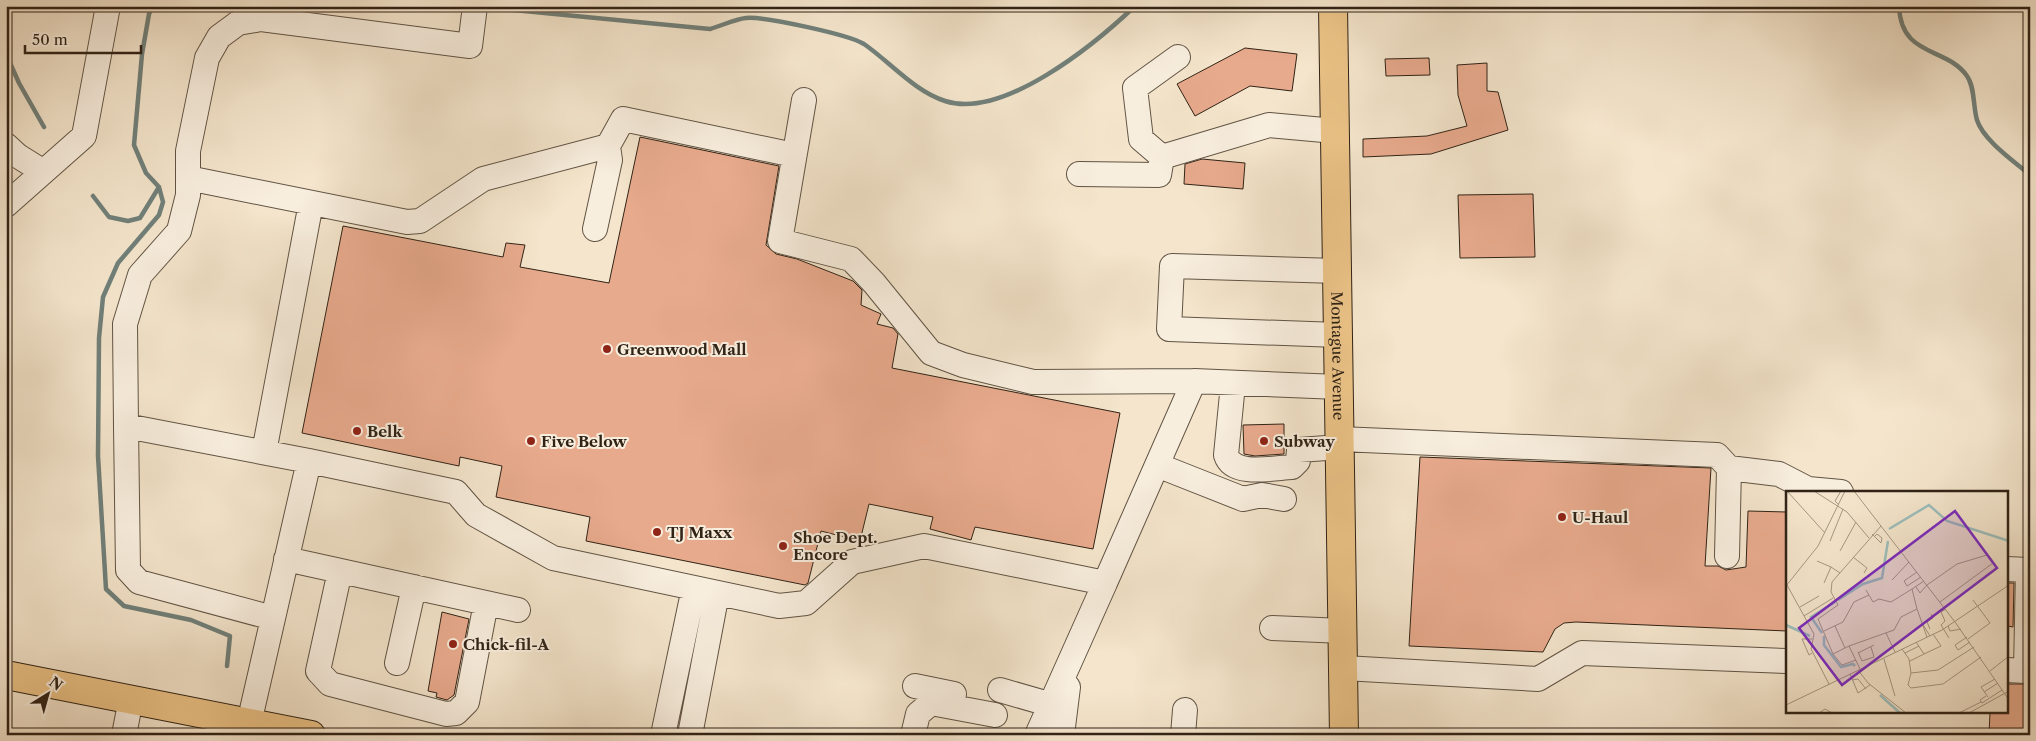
<svg xmlns="http://www.w3.org/2000/svg" width="2036" height="741" font-family="'Libre Caslon Text',serif">
	<style>
		.lines { fill: none; stroke-linecap: round; stroke-linejoin: round }
		.stream { stroke: #71807a; stroke-width: 4.5 }
		.building { fill: #e8aa8d; stroke: #302316 }
		.minor-casing { stroke: #615444; stroke-width: 26 }
		.highway-casing { stroke: #302316; stroke-width: 30 }
		.minor { stroke: #f8eede; stroke-width: 24 }
		.highway { stroke: #eac286; stroke-width: 28 }
		.poi-dot { fill: #8f2418; stroke: #f8eede; stroke-width: 2 }
		.labels { text-anchor: middle; dominant-baseline: central; stroke-width: 4; stroke-linejoin: round; paint-order: stroke }
		.poi-label { font-size: 15px; font-weight: bold; fill: #302316; stroke: #f8eede; text-anchor: start }
		.street-label { font-size: 15px; fill: #302316; stroke: #f8eede }
		.inset-river { fill: none; stroke: #9cbebc; stroke-width: 2.5 }
		.inset-road { fill: none; stroke: #a69783; stroke-width: 1 }
		.view { fill: #7b2cbf; fill-opacity: 0.15; stroke: #7b2cbf; stroke-width: 2.5 }
		.inset-edge { fill: none; stroke: #302316; stroke-width: 2.5 }
	</style>
	<rect width="100%" height="100%" fill="#f4e5cc"/>
	<filter id="stains"><feTurbulence type="fractalNoise" baseFrequency=".004" numOctaves="4"/><feColorMatrix values="0 0 0 0 .2 0 0 0 0 .09 0 0 0 0 .02 0 0 0 .5 -.17"/></filter>
	<radialGradient id="worn" r=".72"><stop offset=".6" stop-color="#630" stop-opacity="0"/><stop offset="1" stop-color="#630" stop-opacity=".3"/></radialGradient>
	<g class="lines">
		<!-- stream -->
		<path class="stream" d="M 153,6 L 149,14 L 142,54 L 134,145 L 146,173 L 159,187 L 163,202 L 159,215 L 118,263 L 103,297 L 99,338 L 98,456 L 106,589 L 124,606 L 191,620 L 230,636 L 227,666
			M 1899,6 C 1901,58 1946,46 1967,76 C 1975,87 1973,107 1977,120 C 1983,140 2015,162 2030,175
			M 482,7 L 710,29 C 721,26 735,19 746,18 C 764,16 850,35 864,44 C 890,62 914,91 945,101 C 1003,120 1095,44 1135,6
			M 6,54 L 19,83 L 44,127
			M 93,196 L 109,217 L 128,221 L 140,218 L 159,187"/>
	</g>
	<!-- building -->
	<path class="building" d="M 1245,48 L 1297,54 L 1292,91 L 1250,86 L 1195,116 L 1177,84 Z
		M 1429,58 L 1430,75 L 1386,76 L 1385,59 Z
		M 1487,63 L 1487,91 L 1498,92 L 1508,130 L 1431,154 L 1363,157 L 1363,139 L 1427,136 L 1467,126 L 1458,95 L 1457,65 Z
		M 640,137 L 779,166 L 766,245 L 776,254 L 797,259 L 853,281 L 862,290 L 861,305 L 881,314 L 877,324 L 893,328 L 898,334 L 892,368 L 1120,413 L 1093,549 L 975,527 L 971,540 L 930,529 L 933,517 L 869,504 L 860,541 L 821,531 L 808,583 L 805,585 L 586,541 L 590,517 L 496,497 L 502,466 L 460,457 L 459,466 L 302,433 L 343,226 L 503,257 L 506,243 L 525,245 L 520,267 L 609,283 Z
		M 1202,159 L 1245,163 L 1243,189 L 1184,184 L 1185,164 Z
		M 1533,194 L 1535,257 L 1460,258 L 1458,195 Z
		M 1284,424 L 1284,454 L 1255,456 L 1244,454 L 1243,425 Z
		M 1420,457 L 1711,468 L 1705,566 L 1718,566 L 1726,570 L 1746,567 L 1748,511 L 1787,512 L 1787,631 L 1576,622 L 1564,623 L 1555,629 L 1543,652 L 1409,646 Z
		M 2007,583 L 2014,583 L 2013,627 L 2007,626 Z
		M 442,612 L 469,619 L 454,695 L 447,700 L 436,697 L 437,693 L 428,691 Z
		M 2007,684 L 2030,684 L 2027,735 L 1989,735 L 1990,712 L 2007,712 Z"/>
	<g class="lines">
		<!-- minor casing -->
		<g class="minor-casing">
			<path id="minor" d="M 804,100 L 780,241 L 851,259 L 874,283 L 931,353 L 963,365 L 1033,382 L 1194,381
				M 6,145 L 18,156 L 42,171
				M 1162,157 L 1141,139 L 1135,88 L 1178,57
				M 1079,174 L 1159,175 L 1162,157 L 1269,125 L 1335,131
				M 188,178 L 407,222 L 420,221 L 483,179 L 608,146 L 623,119 L 794,155
				M 6,205 L 84,136 L 108,6
				M 595,229 L 610,160 L 608,146
				M 1337,271 L 1172,266 L 1169,329 L 1338,335
				M 1233,384 L 1226,455 C 1233,477 1273,468 1292,467 L 1298,461 L 1299,450 L 1340,447
				M 126,426 L 128,570 L 139,582 L 273,618
				M 1340,439 L 1717,455 L 1729,468 L 1779,474 L 1808,489 L 1841,492
				M 264,452 L 311,203
				M 309,461 L 456,492 L 476,515 L 553,558 L 779,606 L 806,603 L 852,562 L 924,546 L 1105,583 L 1037,735
				M 1157,465 L 1243,499 L 1262,495 L 1284,499
				M 1727,556 L 1729,468
				M 286,559 L 518,610
				M 2007,569 L 2028,570 L 2026,671 L 2007,670
				M 340,571 L 318,671 L 330,684 L 446,714 L 456,713 L 467,702 L 486,603
				M 1105,583 L 1194,381 L 1339,387
				M 1272,628 L 1344,631
				M 397,663 L 414,587
				M 1344,668 L 1538,679 L 1582,653 L 1787,661
				M 915,686 L 954,694
				M 1000,690 L 1052,705
				M 249,723 L 309,461 L 126,426 L 125,324 L 140,275 L 179,231 L 188,195 L 188,151 L 207,58 L 219,37 L 238,23 L 261,19 L 470,46 L 475,6
				M 124,735 L 131,699
				M 222,735 L 223,717
				M 663,735 L 694,588
				M 690,735 L 717,593
				M 913,735 L 918,714 L 931,703 L 995,715
				M 1062,735 L 1068,687
				M 1183,735 L 1185,710"/>
		</g>
		<!-- highway casing -->
		<g class="highway-casing">
			<g id="highway">
				<path id="s1" d="M 1333,6 L 1344,735"/>
				<path d="M 6,675 L 311,735"/>
			</g>
		</g>
		<!-- minor -->
		<use href="#minor" class="minor"/>
		<!-- highway -->
		<use href="#highway" class="highway"/>
	</g>
	<!-- markers -->
	<g class="poi-dot">
		<circle cx="607" cy="349" r="5"/>
		<circle cx="357" cy="431" r="5"/>
		<circle cx="531" cy="441" r="5"/>
		<circle cx="1264" cy="441" r="5"/>
		<circle cx="1562" cy="517" r="5"/>
		<circle cx="657" cy="532" r="5"/>
		<circle cx="783" cy="546" r="5"/>
		<circle cx="453" cy="644" r="5"/>
	</g>
	<g class="labels">
		<!-- poi labels -->
		<g class="poi-label">
			<text x="617" y="349">Greenwood Mall</text>
			<text x="367" y="431">Belk</text>
			<text x="541" y="441">Five Below</text>
			<text x="1274" y="441">Subway</text>
			<text x="1572" y="517">U-Haul</text>
			<text x="667" y="532">TJ Maxx</text>
			<text x="793" y="537">Shoe Dept.<tspan x="793" dy="17">Encore</tspan></text>
			<text x="463" y="644">Chick-fil-A</text>
		</g>
		<!-- street labels -->
		<g class="street-label">
			<text stroke="none"><textPath href="#s1" startOffset="350">Montague Avenue</textPath></text>
		</g>
	</g>
	<!-- overview -->
	<g transform="translate(1786 491)">
		<rect width="222" height="222" fill="#f4e5cc"/>
		<path class="inset-river" d="M 103,38 L 143,14 L 161,30 L 223,50M 52,109 L 77,93 L 96,87 L 102,50M 0,134 L 24,145M 36,142 L 25,126 L 49,111M 38,145 L 38,154 L 55,176 L 67,173 L 69,175M 94,204 L 114,222"/>
		<path class="inset-road" d="M 1,0 L 39,42M 28,0 L 61,21 L 83,47M 68,0 L 169,131M 53,14 L 49,10 L 55,0M 86,43 L 95,52 L 96,47 L 91,43 L 89,45M 44,50 L 57,18M 54,60 L 70,31M 67,66 L 81,77 L 78,82M 31,70 L 45,76M 131,81 L 118,90 L 121,95 L 135,86M 106,89 L 123,71M 38,92 L 45,76 L 54,82M 1,94 L 28,143 L 25,158 L 43,193M 141,94 L 171,73 L 201,64 L 207,72 L 154,111M 0,95 L 32,55 L 59,0M 130,96 L 134,102 L 141,94M 80,99 L 87,111 L 93,108 L 105,111 L 126,98M 14,116 L 33,105M 131,118 L 126,98 L 138,90M 160,118 L 155,121 L 159,130 L 155,134 L 163,147M 18,125 L 47,107M 169,131 L 223,209M 136,132 L 144,145M 49,135 L 59,157M 162,135 L 164,140 L 175,138M 144,138 L 141,131 L 147,127 L 145,123M 38,140 L 57,131 L 68,111 L 83,104M 100,142 L 109,161M 181,146 L 169,154 L 172,159 L 184,151M 182,148 L 204,132 L 187,109M 130,151 L 138,163 L 155,155 L 147,143M 63,155 L 108,139 L 115,126 L 131,118 L 141,146M 116,158 L 123,168 L 125,182 L 152,179 L 188,156M 72,161 L 76,170 L 88,166 L 85,156M 26,162 L 23,164 L 16,148 L 26,148M 72,162 L 88,154M 119,162 L 133,155M 47,163 L 56,174 L 70,169M 98,168 L 109,205M 124,170 L 138,163M 74,178 L 63,155 L 47,163 L 32,128 L 52,114 L 45,101 L 46,91 L 95,35M 72,179 L 82,192 L 120,222M 204,180 L 223,165M 125,182 L 122,194 L 125,197 L 157,193 L 195,166M 64,183 L 72,202 L 84,194M 66,189 L 72,188 L 80,198M 198,201 L 212,192M 200,205 L 194,209 L 196,212 L 216,199M 202,206 L 195,196 L 209,188M 0,214 L 156,139 L 223,94M 33,222 L 39,218 L 46,222M 173,222 L 195,211M 183,222 L 223,200"/>
		<path class="view" d="M 169,20 L 211,77 L 56,194 L 13,137 Z"/>
		<rect width="222" height="222" class="inset-edge"/>
	</g>
	<!-- margin -->
	<rect width="2036" height="741" fill="none" stroke="#f4e5cc" stroke-width="25"/>
	<rect x="8" y="8" width="2021" height="726" fill="none" stroke="#302316" stroke-width="2.5"/>
	<rect x="12" y="12" width="2011" height="716" fill="none" stroke="#302316"/>
	<!-- north arrow -->
	<g transform="translate(48 694) rotate(37)" stroke="#f8eede" stroke-width="4" paint-order="stroke">
	<path d="M0-4L9 19L0 12L-9 19Z" fill="#302316"/>
	<text y="-8" font-size="14" font-weight="bold" text-anchor="middle" fill="#302316">N</text>
	</g>
	<!-- scale -->
	<path d="M25 45v8h116v-8" fill="none" stroke="#302316" stroke-width="2.5"/>
	<text x="32" y="45" font-size="15" fill="#302316" stroke="#f8eede" stroke-width="4" paint-order="stroke">50 m</text>
	<rect width="100%" height="100%" filter="url(#stains)"/>
	<rect width="100%" height="100%" fill="url(#worn)"/>
</svg>
